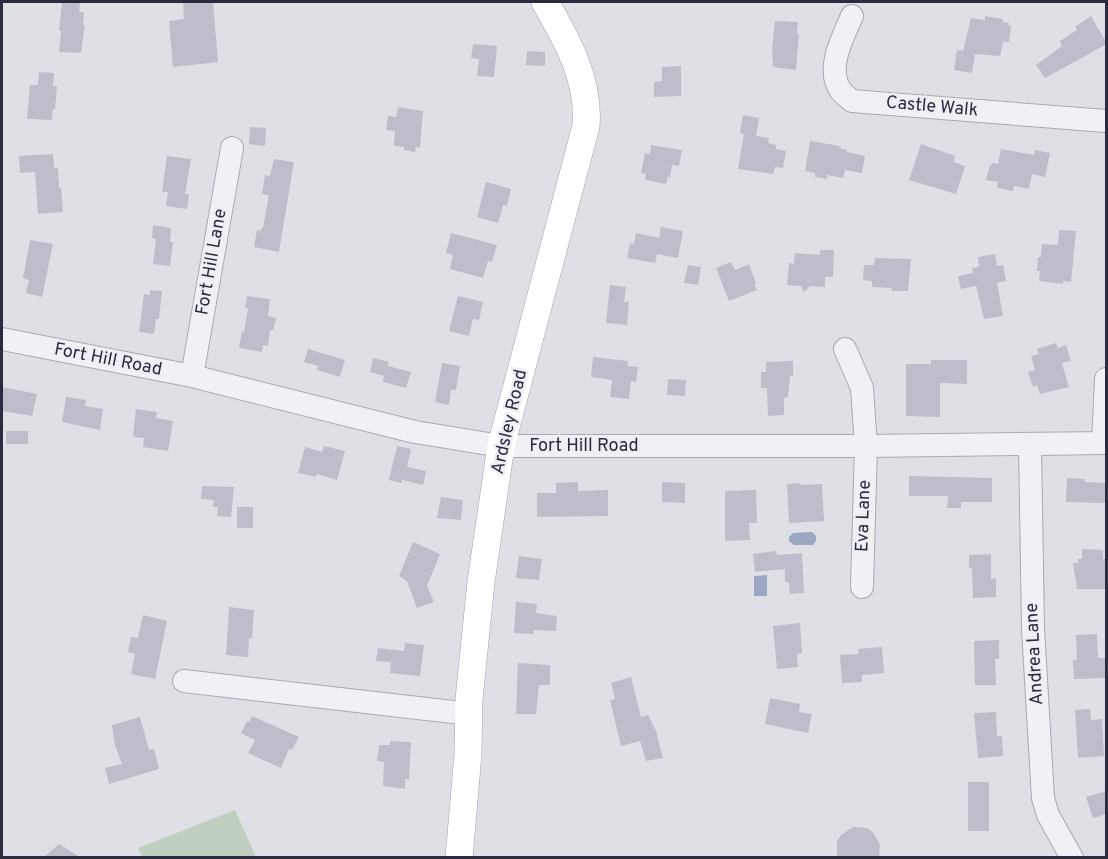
<svg xmlns="http://www.w3.org/2000/svg" width="1108" height="859" font-family="Overpass,sans-serif">
	<style>
		.green { fill: #c1cfc1 }
		.water { fill: #9da7c3 }
		.building { fill: #bdbec9 }
		.lines { fill: none; stroke-linecap: round; stroke-linejoin: round }
		.minor-casing { stroke: #a8aab3; stroke-width: 24 }
		.major-casing { stroke: #9fa2b1; stroke-width: 28 }
		.minor { stroke: #f1f1f5; stroke-width: 22 }
		.major { stroke: #fff; stroke-width: 27 }
		.labels { text-anchor: middle; dominant-baseline: central; stroke-width: 5; stroke-linejoin: round; paint-order: stroke }
		.street-label { font-size: 18px; fill: #292c3c; stroke: #eeeff4 }
	</style>
	<rect width="100%" height="100%" fill="#dfe0e6"/>
	<!-- green -->
	<path class="green" d="M 235,810 L 256,857 L 142,857 L 138,848 Z"/>
	<!-- water -->
	<path class="water" d="M 812,532 L 816,536 L 816,541 L 813,545 L 794,545 L 789,541 L 789,537 L 793,533 Z
		M 767,575 L 767,596 L 754,596 L 754,576 Z"/>
	<!-- building -->
	<path class="building" d="M 62,2 L 80,2 L 79,12 L 84,12 L 83,25 L 85,25 L 81,53 L 59,52 L 61,31 L 59,31 Z
		M 183,2 L 213,2 L 218,62 L 173,67 L 169,21 L 184,19 Z
		M 985,16 L 1003,19 L 1003,22 L 1009,23 L 1008,25 L 1011,26 L 1009,42 L 1003,42 L 1000,56 L 975,54 L 972,73 L 954,70 L 957,50 L 963,51 L 971,18 L 985,20 Z
		M 1091,16 L 1107,44 L 1045,78 L 1036,65 L 1062,46 L 1060,41 L 1077,30 L 1075,27 Z
		M 775,21 L 798,22 L 797,34 L 799,34 L 796,70 L 773,67 L 772,50 Z
		M 473,44 L 497,46 L 494,77 L 477,76 L 479,59 L 471,58 Z
		M 527,51 L 545,52 L 545,66 L 526,65 Z
		M 681,66 L 681,96 L 654,97 L 654,82 L 662,81 L 662,67 Z
		M 39,72 L 54,73 L 53,86 L 57,86 L 55,109 L 53,109 L 52,120 L 27,119 L 30,85 L 38,85 Z
		M 398,107 L 423,111 L 420,148 L 416,147 L 415,152 L 404,150 L 404,147 L 394,146 L 395,131 L 386,130 L 388,116 L 396,117 Z
		M 743,115 L 759,118 L 756,136 L 769,138 L 768,143 L 776,145 L 776,149 L 786,151 L 783,168 L 775,167 L 773,174 L 738,169 L 744,134 L 740,133 Z
		M 250,127 L 266,128 L 265,146 L 249,144 Z
		M 810,141 L 840,146 L 839,148 L 847,150 L 847,152 L 865,156 L 862,173 L 845,170 L 843,178 L 827,175 L 827,179 L 815,177 L 815,173 L 805,171 Z
		M 921,144 L 955,156 L 954,162 L 965,166 L 956,194 L 909,180 Z
		M 651,145 L 682,150 L 679,166 L 672,165 L 670,177 L 668,176 L 666,184 L 645,180 L 646,174 L 641,173 L 645,153 L 650,154 Z
		M 1001,149 L 1034,155 L 1035,150 L 1050,153 L 1045,177 L 1032,174 L 1029,189 L 1014,186 L 1013,191 L 997,188 L 998,182 L 986,180 L 990,165 L 992,165 L 992,163 L 998,164 Z
		M 53,154 L 54,168 L 58,168 L 59,188 L 61,188 L 63,212 L 38,214 L 35,172 L 20,173 L 19,156 Z
		M 167,156 L 191,159 L 185,194 L 189,194 L 187,209 L 166,206 L 168,192 L 162,192 Z
		M 274,159 L 294,162 L 279,252 L 254,247 L 257,230 L 261,231 L 261,228 L 263,228 L 269,195 L 262,194 L 265,175 L 270,176 Z
		M 486,182 L 511,189 L 507,206 L 503,205 L 498,223 L 477,217 Z
		M 153,225 L 171,228 L 170,242 L 173,242 L 170,266 L 153,264 L 156,239 L 152,238 Z
		M 661,227 L 683,231 L 678,258 L 657,254 L 655,263 L 627,258 L 630,243 L 634,244 L 636,233 L 659,238 Z
		M 1059,230 L 1076,231 L 1071,282 L 1063,281 L 1063,284 L 1039,281 L 1040,271 L 1037,271 L 1038,257 L 1041,257 L 1042,244 L 1058,245 Z
		M 451,233 L 497,245 L 492,262 L 488,261 L 483,278 L 450,269 L 453,255 L 446,253 Z
		M 30,240 L 53,244 L 42,297 L 26,293 L 29,280 L 23,278 Z
		M 820,250 L 834,250 L 833,277 L 825,277 L 825,287 L 810,286 L 804,292 L 801,286 L 787,285 L 789,263 L 794,264 L 795,253 L 820,255 Z
		M 995,254 L 997,266 L 1003,265 L 1006,281 L 997,283 L 1003,316 L 984,319 L 976,286 L 961,289 L 958,276 L 973,273 L 972,268 L 979,267 L 978,257 Z
		M 875,258 L 911,259 L 908,291 L 891,291 L 892,288 L 872,287 L 872,281 L 863,280 L 864,265 L 874,265 Z
		M 731,262 L 735,270 L 749,264 L 756,283 L 754,284 L 757,290 L 729,301 L 716,268 Z
		M 688,265 L 701,267 L 698,285 L 684,283 Z
		M 610,285 L 626,287 L 624,302 L 629,302 L 627,325 L 606,323 Z
		M 150,290 L 162,291 L 159,319 L 156,319 L 154,334 L 139,332 L 144,294 L 150,295 Z
		M 247,296 L 270,299 L 268,316 L 276,318 L 273,330 L 270,330 L 268,346 L 263,345 L 262,352 L 239,348 L 242,331 L 244,332 L 248,308 L 245,308 Z
		M 458,296 L 483,302 L 479,320 L 473,319 L 469,336 L 449,331 Z
		M 1056,343 L 1058,348 L 1066,345 L 1071,361 L 1062,363 L 1069,387 L 1040,394 L 1037,385 L 1033,387 L 1028,372 L 1035,370 L 1031,356 L 1039,354 L 1037,349 Z
		M 308,349 L 345,360 L 340,377 L 317,370 L 318,366 L 304,362 Z
		M 593,357 L 628,361 L 627,366 L 638,367 L 636,382 L 631,381 L 629,399 L 610,397 L 612,380 L 591,377 Z
		M 373,358 L 389,362 L 388,366 L 411,372 L 406,388 L 383,382 L 384,376 L 370,372 Z
		M 931,360 L 967,360 L 967,384 L 940,383 L 940,417 L 906,416 L 906,364 L 931,364 Z
		M 793,361 L 793,376 L 790,376 L 788,397 L 784,398 L 784,415 L 768,416 L 767,388 L 761,388 L 761,372 L 766,372 L 766,362 Z
		M 442,363 L 460,366 L 456,390 L 451,390 L 449,405 L 435,402 Z
		M 668,379 L 686,380 L 685,396 L 667,395 Z
		M 2,387 L 37,394 L 32,416 L 2,411 Z
		M 66,397 L 86,400 L 85,406 L 103,409 L 100,430 L 62,422 Z
		M 136,409 L 157,412 L 156,418 L 173,421 L 168,451 L 143,447 L 144,438 L 133,437 Z
		M 6,431 L 28,431 L 28,444 L 6,444 Z
		M 324,446 L 345,451 L 337,480 L 317,474 L 316,477 L 298,473 L 305,447 L 322,452 Z
		M 397,446 L 411,449 L 407,467 L 426,471 L 423,485 L 402,480 L 401,483 L 389,480 Z
		M 909,476 L 992,478 L 992,502 L 961,502 L 961,508 L 947,508 L 948,496 L 909,496 Z
		M 1067,478 L 1085,479 L 1085,482 L 1107,483 L 1107,503 L 1066,502 Z
		M 578,482 L 578,491 L 608,490 L 608,516 L 537,517 L 537,493 L 556,493 L 556,483 Z
		M 662,482 L 685,483 L 685,503 L 662,502 Z
		M 800,483 L 800,485 L 822,484 L 824,521 L 789,523 L 787,484 Z
		M 202,486 L 234,487 L 231,517 L 217,516 L 218,507 L 213,507 L 214,500 L 201,499 Z
		M 756,490 L 757,523 L 749,523 L 750,540 L 725,541 L 725,491 Z
		M 441,497 L 463,500 L 461,520 L 437,518 Z
		M 237,507 L 253,507 L 253,528 L 237,528 Z
		M 413,542 L 440,554 L 427,586 L 434,602 L 417,608 L 407,581 L 399,576 Z
		M 1082,549 L 1103,550 L 1103,559 L 1107,559 L 1107,589 L 1077,589 L 1073,563 L 1078,563 L 1078,559 L 1082,559 Z
		M 776,551 L 777,555 L 802,553 L 804,593 L 790,594 L 789,583 L 785,581 L 785,569 L 755,572 L 753,554 Z
		M 991,554 L 991,579 L 996,578 L 996,597 L 973,598 L 972,568 L 969,568 L 969,555 Z
		M 519,556 L 542,559 L 539,580 L 516,578 Z
		M 516,602 L 537,604 L 536,613 L 557,616 L 556,631 L 534,630 L 533,634 L 514,633 Z
		M 229,607 L 254,610 L 252,639 L 249,638 L 248,657 L 226,655 Z
		M 143,615 L 167,621 L 155,679 L 131,674 L 135,654 L 128,652 L 131,637 L 138,638 Z
		M 800,623 L 802,653 L 797,654 L 798,667 L 777,669 L 773,626 Z
		M 1097,634 L 1098,658 L 1107,658 L 1107,678 L 1074,679 L 1073,660 L 1077,660 L 1076,635 Z
		M 999,640 L 999,659 L 995,659 L 996,685 L 975,685 L 974,641 Z
		M 405,643 L 424,645 L 420,676 L 390,673 L 391,662 L 376,661 L 378,648 L 404,651 Z
		M 882,647 L 884,673 L 862,675 L 862,682 L 842,683 L 840,655 L 859,654 L 858,649 Z
		M 518,663 L 550,665 L 550,685 L 539,685 L 536,714 L 516,714 Z
		M 631,677 L 641,717 L 648,715 L 656,731 L 663,758 L 646,761 L 640,741 L 621,746 L 610,700 L 615,699 L 611,683 Z
		M 770,698 L 800,704 L 799,712 L 812,714 L 808,733 L 765,724 Z
		M 1090,709 L 1091,720 L 1102,719 L 1104,756 L 1078,758 L 1075,710 Z
		M 996,712 L 997,736 L 1002,736 L 1003,756 L 978,758 L 974,713 Z
		M 252,716 L 299,737 L 292,750 L 289,749 L 281,768 L 248,753 L 255,740 L 241,733 L 247,721 L 249,722 Z
		M 140,717 L 149,750 L 154,749 L 159,769 L 109,784 L 105,768 L 122,764 L 115,745 L 112,725 Z
		M 390,741 L 411,742 L 409,779 L 405,779 L 405,789 L 383,786 L 384,762 L 377,761 L 379,745 L 390,745 Z
		M 968,782 L 989,782 L 989,831 L 968,831 Z
		M 1107,791 L 1107,814 L 1093,818 L 1086,797 Z
		M 853,827 L 867,828 L 873,832 L 880,845 L 879,858 L 837,858 L 837,841 L 841,835 Z
		M 59,844 L 81,858 L 43,858 Z"/>
	<g class="lines">
		<!-- minor casing -->
		<g class="minor-casing">
			<path id="minor" d="M 852,16 C 843,37 825,69 841,91 C 844,95 849,98 852,101 L 1106,121
				M 2,339 L 192,376 L 415,432 L 501,446 L 866,446 L 1106,443
				M 845,349 L 862,388 L 866,446 L 862,587
				M 192,376 L 232,148
				M 1103,443 L 1106,379
				M 1030,444 L 1033,629 L 1043,798 L 1048,815 L 1072,858
				M 184,681 L 470,714"/>
		</g>
		<!-- major casing -->
		<g class="major-casing">
			<path id="major" d="M 459,858 L 468,754 L 469,699 L 481,582 L 501,446 L 586,126 C 590,81 567,40 545,2"/>
		</g>
		<!-- minor -->
		<use href="#minor" class="minor"/>
		<!-- major -->
		<use href="#major" class="major"/>
	</g>
	<g class="labels">
		<!-- street labels -->
		<g class="street-label">
			<text transform="translate(932 107) rotate(5)">Castle Walk</text>
			<text transform="translate(212 262) rotate(-80)">Fort Hill Lane</text>
			<text transform="translate(108 360) rotate(11)">Fort Hill Road</text>
			<text transform="translate(510 422) rotate(-77)">Ardsley Road</text>
			<text x="584" y="446">Fort Hill Road</text>
			<text transform="translate(864 516) rotate(-88)">Eva Lane</text>
			<text transform="translate(1035 654) rotate(-93)">Andrea Lane</text>
		</g>
	</g>
	<!-- border -->
	<rect width="1108" height="859" fill="none" stroke="#292c3c" stroke-width="6"/>
</svg>
